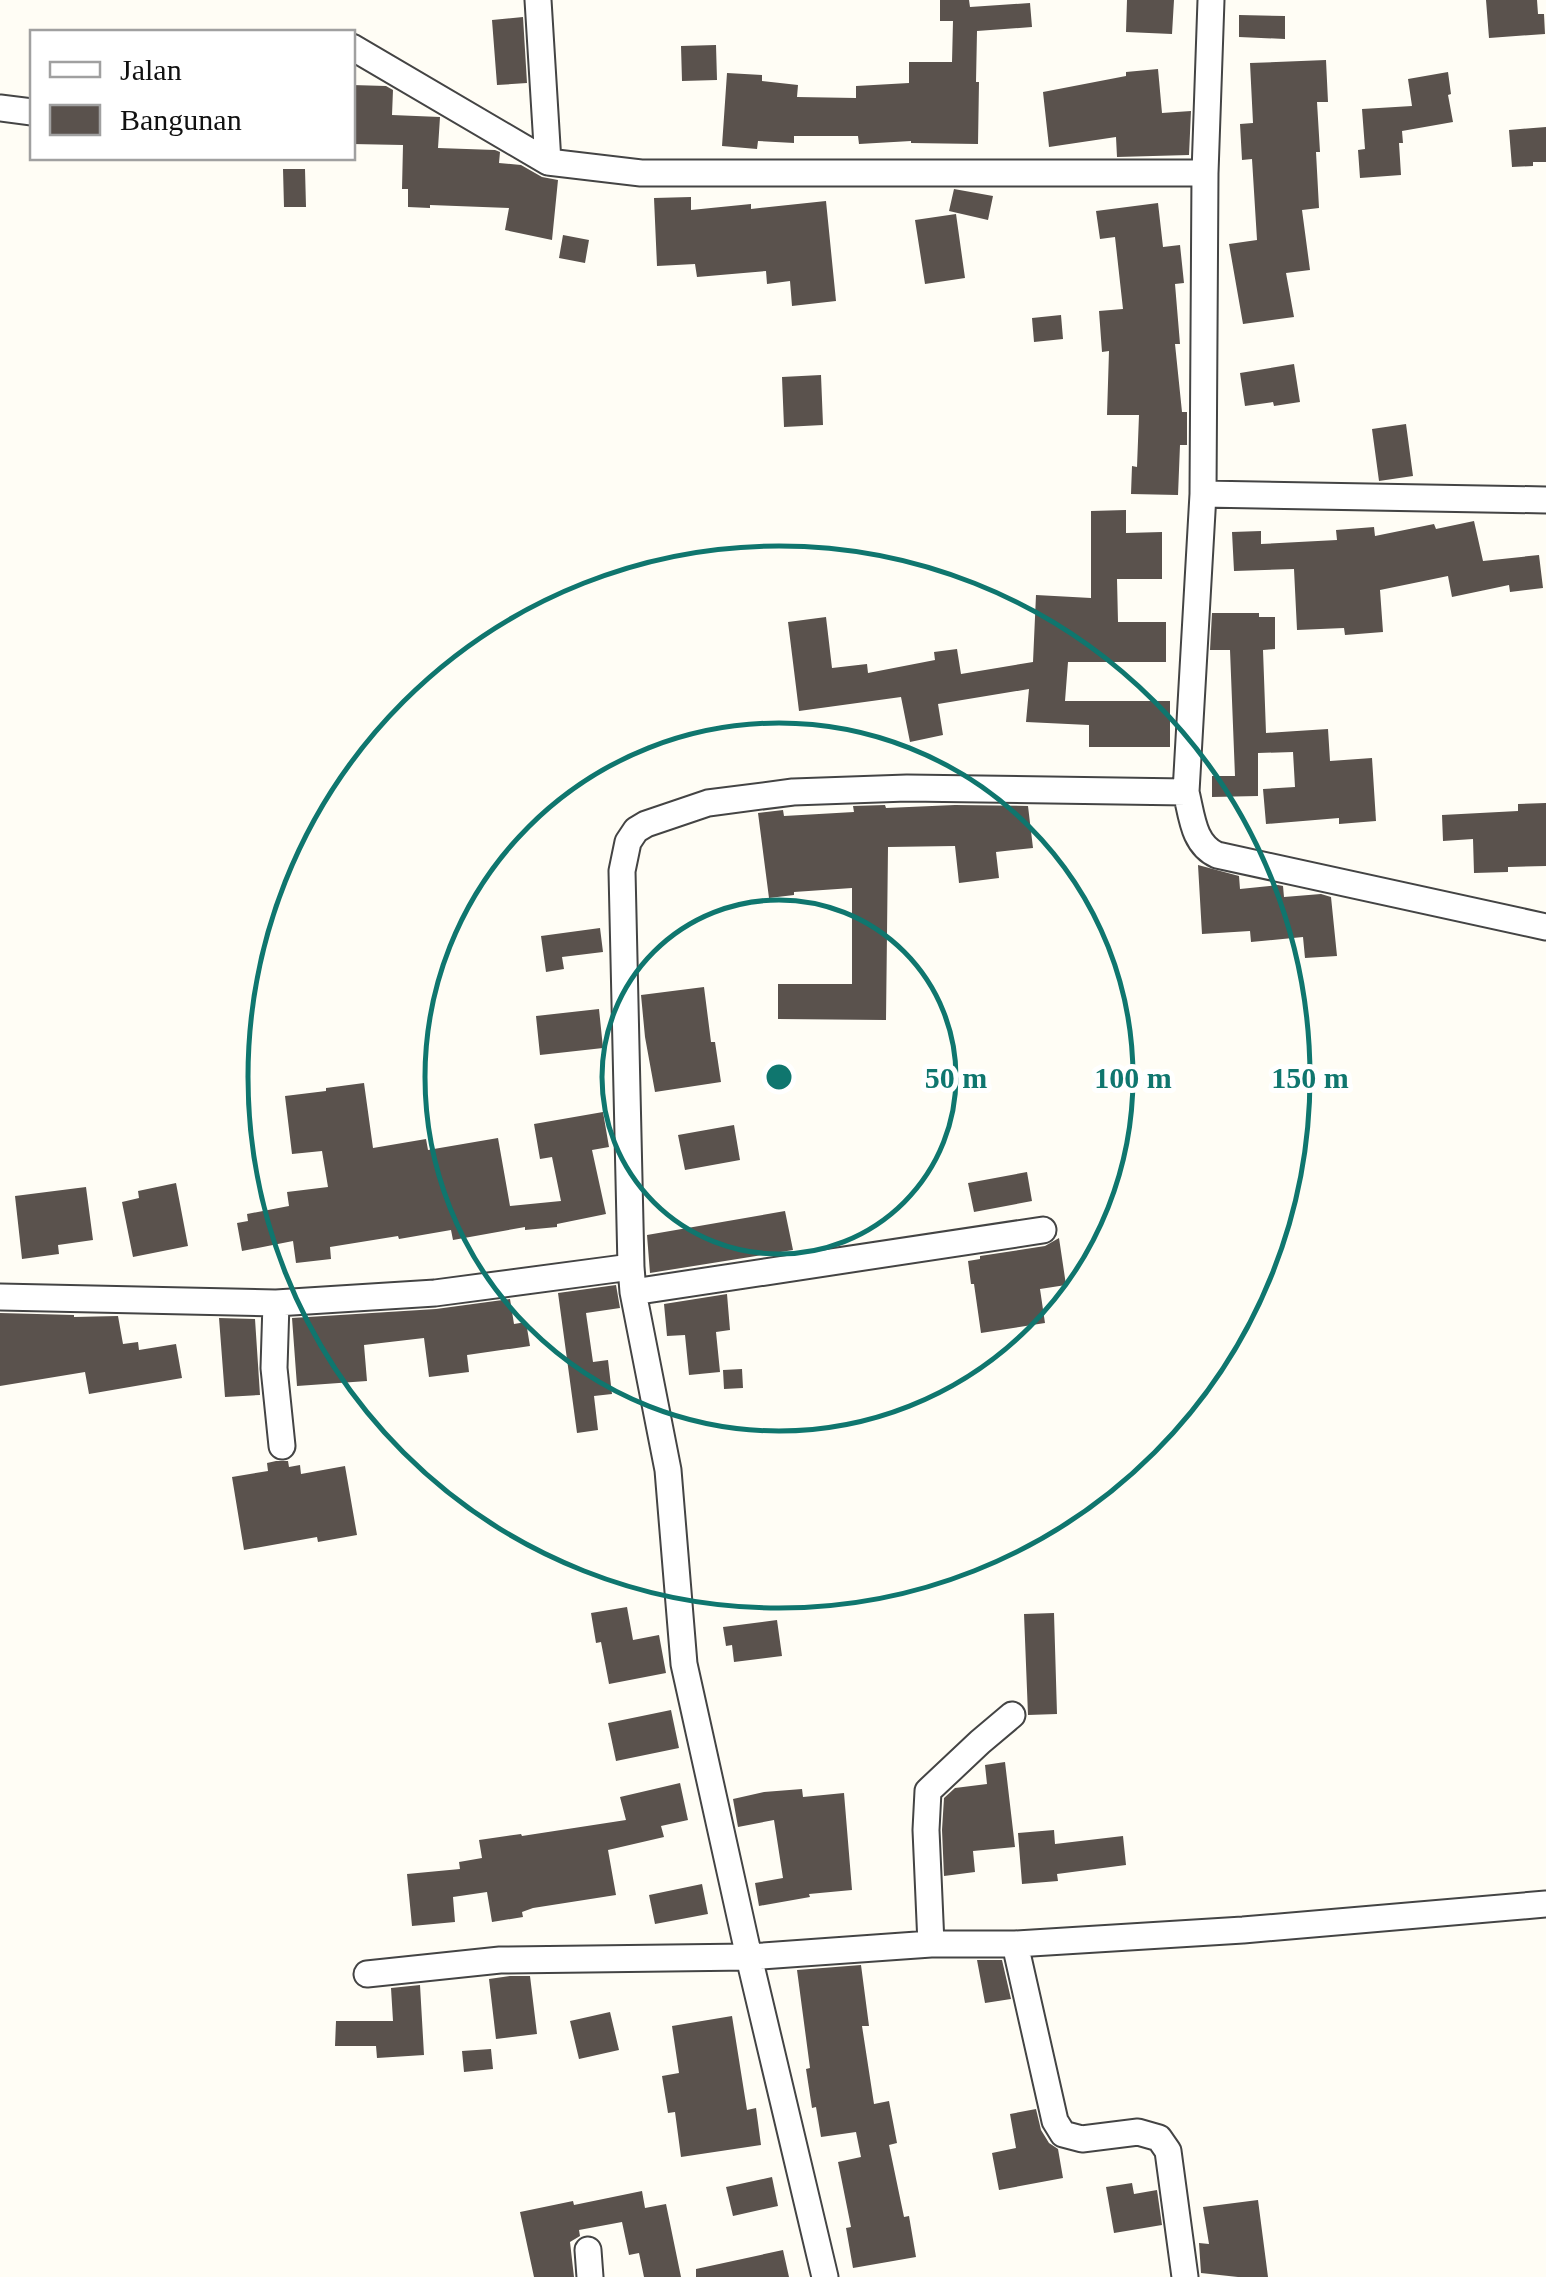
<svg xmlns="http://www.w3.org/2000/svg" width="1546" height="2277" font-family="Georgia,serif">
	<style>
		.building { fill: #5a524d }
		.lines { fill: none; stroke-linecap: round; stroke-linejoin: round }
		.minor-casing { stroke: #444; stroke-width: 29 }
		.minor { stroke: #fff; stroke-width: 25 }
		.ring { fill: none; stroke: #0f766e; stroke-width: 5 }
		.centre { fill: #0f766e; stroke: #fff; stroke-width: 5 }
		.ring-label { font-size: 30px; text-anchor: middle; font-weight: bold; fill: #0f766e; stroke: #fff; stroke-width: 10; stroke-linejoin: round; paint-order: stroke }
	</style>
	<rect width="100%" height="100%" fill="#fffdf5"/>
	<!-- building -->
	<path class="building" d="M 940,0 L 969,0 L 970,7 L 1030,3 L 1032,27 L 977,31 L 976,82 L 979,82 L 978,144 L 911,143 L 911,141 L 859,144 L 858,136 L 794,136 L 794,143 L 758,141 L 757,149 L 722,146 L 727,73 L 762,75 L 762,81 L 798,85 L 797,97 L 856,98 L 856,86 L 909,83 L 909,62 L 952,62 L 953,21 L 940,21 Z
		M 1127,0 L 1174,0 L 1172,34 L 1126,32 Z
		M 1486,0 L 1537,0 L 1538,14 L 1544,14 L 1545,34 L 1489,38 Z
		M 1239,15 L 1285,16 L 1285,39 L 1239,37 Z
		M 523,17 L 527,83 L 497,85 L 492,20 Z
		M 716,45 L 717,80 L 682,81 L 681,46 Z
		M 1326,60 L 1328,102 L 1317,102 L 1320,152 L 1316,152 L 1319,208 L 1302,210 L 1310,270 L 1286,273 L 1294,317 L 1243,324 L 1229,244 L 1257,240 L 1252,159 L 1242,160 L 1240,124 L 1253,123 L 1250,63 Z
		M 1158,69 L 1162,113 L 1191,111 L 1189,155 L 1117,157 L 1116,137 L 1049,147 L 1043,92 L 1126,76 L 1126,72 Z
		M 1448,72 L 1451,94 L 1448,95 L 1453,122 L 1402,131 L 1403,143 L 1399,143 L 1401,175 L 1360,178 L 1358,150 L 1365,149 L 1362,109 L 1412,106 L 1408,79 Z
		M 352,85 L 386,86 L 393,90 L 392,115 L 440,117 L 438,148 L 495,150 L 500,152 L 499,163 L 521,165 L 542,177 L 558,180 L 552,240 L 505,230 L 509,208 L 430,205 L 430,208 L 408,207 L 408,189 L 402,189 L 403,145 L 352,144 Z
		M 1546,127 L 1546,162 L 1533,162 L 1533,166 L 1512,167 L 1509,130 Z
		M 283,169 L 305,169 L 306,207 L 284,207 Z
		M 954,189 L 993,196 L 988,220 L 949,211 Z
		M 691,197 L 691,210 L 751,204 L 751,209 L 826,201 L 836,301 L 792,306 L 790,281 L 767,284 L 766,271 L 697,277 L 695,264 L 657,266 L 654,198 Z
		M 1158,203 L 1163,247 L 1180,245 L 1184,283 L 1175,284 L 1180,344 L 1175,344 L 1182,412 L 1187,412 L 1187,445 L 1180,445 L 1178,495 L 1131,494 L 1132,466 L 1137,467 L 1139,415 L 1107,415 L 1109,351 L 1102,352 L 1099,311 L 1123,309 L 1115,237 L 1100,239 L 1096,211 Z
		M 956,214 L 965,278 L 925,284 L 915,220 Z
		M 563,235 L 589,240 L 585,263 L 559,258 Z
		M 1061,315 L 1063,339 L 1034,342 L 1032,318 Z
		M 1294,364 L 1300,402 L 1274,406 L 1273,402 L 1245,406 L 1240,373 Z
		M 821,375 L 823,425 L 784,427 L 782,377 Z
		M 1406,424 L 1413,476 L 1379,481 L 1372,429 Z
		M 1126,510 L 1126,533 L 1162,532 L 1162,579 L 1117,579 L 1118,622 L 1166,622 L 1166,662 L 1068,662 L 1065,701 L 1170,701 L 1170,747 L 1089,747 L 1089,725 L 1026,722 L 1029,689 L 938,704 L 943,735 L 910,742 L 901,697 L 799,711 L 788,622 L 826,617 L 832,668 L 867,664 L 868,673 L 935,660 L 934,652 L 957,649 L 961,674 L 1033,662 L 1036,595 L 1091,598 L 1091,511 Z
		M 1474,521 L 1483,561 L 1539,555 L 1543,588 L 1510,592 L 1509,585 L 1452,597 L 1448,576 L 1380,590 L 1383,632 L 1345,635 L 1344,628 L 1297,630 L 1294,569 L 1234,571 L 1232,532 L 1261,531 L 1261,544 L 1337,540 L 1336,530 L 1374,527 L 1375,536 L 1434,524 L 1436,529 Z
		M 1212,613 L 1259,613 L 1259,617 L 1275,617 L 1275,649 L 1263,650 L 1266,733 L 1328,729 L 1330,761 L 1372,758 L 1376,821 L 1339,824 L 1339,818 L 1266,824 L 1263,789 L 1295,787 L 1293,752 L 1258,753 L 1258,796 L 1212,797 L 1212,776 L 1235,776 L 1230,650 L 1210,650 Z
		M 1546,803 L 1546,866 L 1508,867 L 1508,872 L 1474,873 L 1473,839 L 1443,841 L 1442,815 L 1518,811 L 1518,804 Z
		M 885,805 L 886,808 L 955,805 L 1028,806 L 1033,848 L 996,852 L 999,878 L 959,883 L 955,846 L 888,847 L 886,1020 L 778,1019 L 778,984 L 852,984 L 852,888 L 794,892 L 794,895 L 769,898 L 758,813 L 783,810 L 784,816 L 854,812 L 853,806 Z
		M 1198,865 L 1239,876 L 1240,889 L 1278,885 L 1283,886 L 1284,897 L 1321,894 L 1331,897 L 1337,956 L 1305,958 L 1303,937 L 1251,942 L 1250,931 L 1202,934 Z
		M 600,928 L 603,952 L 562,957 L 564,969 L 546,972 L 541,936 Z
		M 704,987 L 711,1042 L 715,1042 L 721,1082 L 655,1092 L 645,1037 L 641,995 Z
		M 599,1009 L 603,1048 L 540,1055 L 536,1016 Z
		M 364,1083 L 373,1148 L 426,1139 L 428,1150 L 498,1138 L 510,1206 L 561,1201 L 552,1157 L 540,1159 L 534,1124 L 603,1112 L 609,1147 L 592,1150 L 606,1214 L 557,1224 L 557,1227 L 525,1230 L 525,1227 L 453,1240 L 451,1230 L 399,1239 L 398,1236 L 330,1247 L 331,1259 L 296,1263 L 293,1241 L 242,1251 L 237,1223 L 248,1221 L 247,1214 L 289,1206 L 287,1192 L 328,1187 L 322,1151 L 292,1154 L 285,1096 L 326,1091 L 326,1088 Z
		M 734,1125 L 740,1160 L 685,1170 L 678,1135 Z
		M 1027,1172 L 1032,1201 L 974,1212 L 968,1183 Z
		M 176,1183 L 188,1246 L 133,1257 L 122,1202 L 139,1198 L 138,1191 Z
		M 86,1187 L 93,1240 L 58,1245 L 59,1254 L 22,1259 L 15,1196 Z
		M 785,1211 L 793,1250 L 650,1273 L 647,1235 Z
		M 1059,1238 L 1066,1285 L 1040,1289 L 1045,1323 L 981,1333 L 974,1284 L 971,1284 L 968,1261 L 980,1259 L 980,1256 L 1045,1246 Z
		M 616,1285 L 620,1308 L 586,1313 L 593,1362 L 608,1360 L 612,1394 L 594,1396 L 598,1430 L 577,1433 L 558,1293 Z
		M 727,1294 L 730,1330 L 716,1332 L 720,1372 L 689,1375 L 685,1335 L 667,1336 L 664,1304 Z
		M 510,1299 L 514,1324 L 526,1322 L 530,1346 L 467,1355 L 469,1372 L 429,1377 L 424,1338 L 364,1345 L 367,1381 L 297,1386 L 292,1318 L 436,1309 Z
		M 0,1313 L 74,1315 L 74,1317 L 118,1316 L 123,1344 L 138,1342 L 139,1350 L 176,1344 L 182,1378 L 89,1394 L 85,1372 L 0,1386 Z
		M 219,1318 L 255,1319 L 260,1395 L 225,1397 Z
		M 742,1369 L 743,1388 L 724,1389 L 723,1370 Z
		M 276,1461 L 288,1461 L 289,1467 L 300,1465 L 301,1474 L 345,1466 L 357,1535 L 318,1542 L 317,1537 L 244,1550 L 232,1477 L 268,1471 L 267,1463 Z
		M 627,1607 L 633,1640 L 659,1635 L 666,1673 L 609,1684 L 601,1642 L 596,1643 L 591,1613 Z
		M 1054,1613 L 1057,1714 L 1028,1715 L 1024,1614 Z
		M 777,1620 L 782,1656 L 734,1662 L 732,1645 L 726,1646 L 723,1627 Z
		M 671,1710 L 679,1748 L 616,1761 L 608,1723 Z
		M 1005,1762 L 1015,1847 L 973,1851 L 975,1872 L 944,1876 L 942,1830 L 944,1798 L 955,1788 L 987,1784 L 985,1765 Z
		M 680,1783 L 688,1820 L 661,1826 L 664,1837 L 608,1850 L 616,1895 L 533,1908 L 522,1912 L 523,1917 L 492,1922 L 487,1892 L 453,1897 L 455,1922 L 412,1926 L 407,1874 L 460,1869 L 459,1862 L 482,1858 L 479,1840 L 521,1834 L 522,1836 L 626,1820 L 620,1797 Z
		M 802,1789 L 803,1797 L 844,1793 L 852,1890 L 809,1894 L 810,1897 L 759,1906 L 755,1883 L 783,1878 L 774,1820 L 738,1827 L 733,1799 L 764,1792 Z
		M 1054,1830 L 1055,1844 L 1123,1836 L 1126,1865 L 1057,1874 L 1058,1881 L 1022,1884 L 1018,1833 Z
		M 702,1884 L 708,1914 L 655,1924 L 649,1895 Z
		M 977,1960 L 1002,1960 L 1011,1999 L 985,2003 Z
		M 861,1965 L 869,2026 L 862,2026 L 874,2104 L 889,2101 L 897,2143 L 889,2145 L 904,2217 L 909,2216 L 916,2257 L 853,2268 L 846,2228 L 851,2227 L 838,2162 L 861,2157 L 856,2132 L 821,2137 L 816,2107 L 812,2108 L 806,2069 L 810,2068 L 797,1970 Z
		M 510,1976 L 530,1976 L 537,2034 L 496,2039 L 489,1979 Z
		M 420,1985 L 424,2055 L 377,2058 L 376,2046 L 335,2046 L 336,2021 L 393,2021 L 391,1988 Z
		M 610,2012 L 619,2050 L 579,2059 L 570,2021 Z
		M 732,2016 L 747,2110 L 756,2108 L 761,2145 L 681,2157 L 675,2112 L 668,2113 L 662,2076 L 679,2073 L 672,2026 Z
		M 491,2049 L 493,2069 L 464,2072 L 462,2051 Z
		M 1036,2109 L 1041,2130 L 1049,2143 L 1058,2149 L 1063,2178 L 999,2190 L 992,2153 L 1016,2148 L 1010,2114 Z
		M 772,2177 L 778,2206 L 733,2216 L 726,2187 Z
		M 1132,2183 L 1134,2194 L 1157,2190 L 1162,2225 L 1114,2233 L 1106,2187 Z
		M 642,2191 L 645,2208 L 666,2204 L 681,2277 L 644,2277 L 639,2253 L 629,2255 L 622,2222 L 579,2230 L 580,2236 L 570,2242 L 574,2277 L 534,2277 L 520,2212 L 573,2201 L 574,2205 Z
		M 1258,2200 L 1268,2277 L 1238,2277 L 1201,2273 L 1199,2243 L 1209,2244 L 1203,2207 Z
		M 783,2250 L 789,2277 L 696,2277 L 696,2269 Z"/>
	<g class="lines">
		<!-- minor casing -->
		<g class="minor-casing">
			<path id="minor" d="M 538,0 L 548,162
				M 1211,0 L 1205,173 L 1203,494 L 1186,792 C 1192,816 1193,844 1217,855 L 1546,927
				M 352,47 L 548,162 L 641,173 L 1205,173
				M 0,108 L 32,112
				M 1203,494 L 1546,500
				M 633,1292 L 1043,1230
				M 0,1297 L 276,1303 L 435,1293 L 631,1267
				M 276,1303 L 274,1368 L 282,1446
				M 931,1944 L 926,1830 L 928,1791 L 980,1742 L 1012,1715
				M 1015,1944 L 1055,2121 L 1063,2134 L 1082,2139 L 1138,2132 L 1159,2138 L 1168,2151 L 1185,2277
				M 367,1974 L 500,1960 L 749,1957 L 931,1944 L 1015,1944 L 1243,1930 L 1546,1904
				M 588,2250 L 590,2277
				M 825,2277 L 749,1957 L 684,1664 L 668,1470 L 633,1292 L 631,1267 L 622,871 L 628,842 L 636,830 L 646,824 L 708,803 L 793,792 L 907,788 L 1186,792"/>
		</g>
		<!-- minor -->
		<use href="#minor" class="minor"/>
	</g>
	<!-- distance rings -->
	<g class="ring">
		<circle cx="779" cy="1077" r="177"/>
		<circle cx="779" cy="1077" r="354"/>
		<circle cx="779" cy="1077" r="531"/>
	</g>
	<circle cx="779" cy="1077" r="15" class="centre"/>
	<g class="ring-label">
		<text x="956" y="1088">50 m</text>
		<text x="1133" y="1088">100 m</text>
		<text x="1310" y="1088">150 m</text>
	</g>
	<!-- legend -->
	<rect x="30" y="30" width="325" height="130" fill="#ffffff" stroke="#a0a0a0" stroke-width="2.5"/>
	<rect x="50" y="62" width="50" height="15" fill="#ffffff" stroke="#a0a0a0" stroke-width="2.5"/>
	<text x="120" y="80" font-size="30" fill="#111111">Jalan</text>
	<rect x="50" y="105" width="50" height="30" fill="#5a524d" stroke="#a0a0a0" stroke-width="2.5"/>
	<text x="120" y="130" font-size="30" fill="#111111">Bangunan</text>
</svg>
